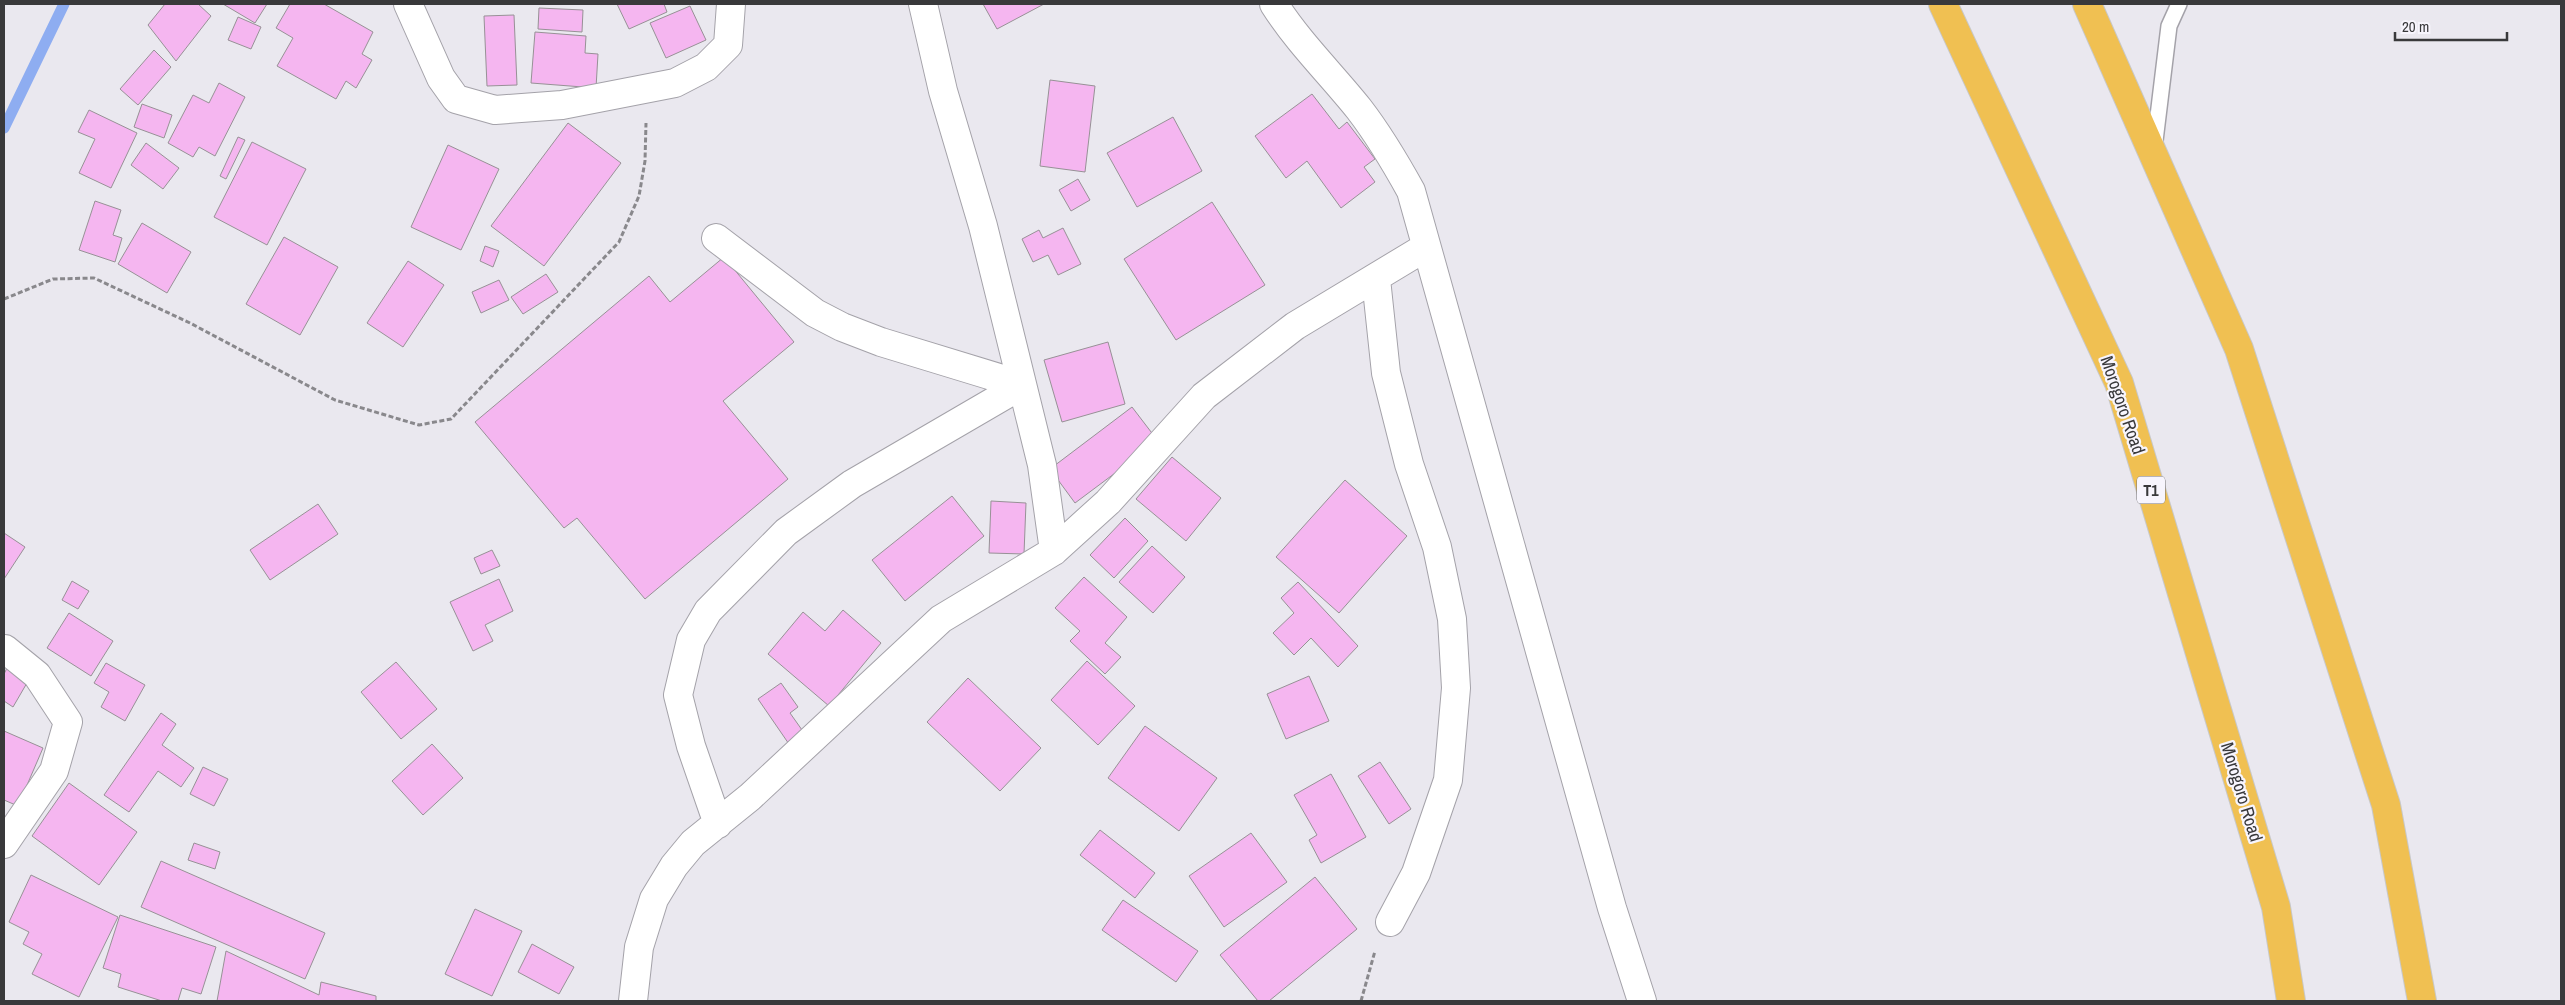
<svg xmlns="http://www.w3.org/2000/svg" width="2565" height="1005" font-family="'Archivo Narrow',sans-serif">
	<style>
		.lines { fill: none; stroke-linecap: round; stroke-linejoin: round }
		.stream { stroke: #8eadf1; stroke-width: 11 }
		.building { fill: #f5b6f0; stroke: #979196 }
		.service-casing { stroke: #a4a2a9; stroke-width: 18 }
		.minor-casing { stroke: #a4a2a9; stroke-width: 30 }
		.trunk-casing { stroke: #c8c8c8; stroke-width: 30 }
		.path { stroke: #89888c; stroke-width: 3; stroke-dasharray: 5 2.5; stroke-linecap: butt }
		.service { stroke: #fff; stroke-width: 15 }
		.minor { stroke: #fff; stroke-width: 28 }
		.trunk { stroke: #f0c052; stroke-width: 28 }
		.labels { text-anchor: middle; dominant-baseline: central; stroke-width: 4.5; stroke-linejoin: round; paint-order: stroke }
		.shield { fill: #f7f5fd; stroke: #727175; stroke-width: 1 }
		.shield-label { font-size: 16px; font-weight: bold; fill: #39393b }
		.street-label { font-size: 18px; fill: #39393b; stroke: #f7f5fd }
	</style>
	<rect width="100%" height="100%" fill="#eae8ef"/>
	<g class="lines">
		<!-- stream -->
		<path class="stream" d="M 4,128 L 64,4"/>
	</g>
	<!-- building -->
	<path class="building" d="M 165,4 L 198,4 L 211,16 L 176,61 L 148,25 Z
		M 223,4 L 267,4 L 255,23 Z
		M 290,4 L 324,4 L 373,32 L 362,54 L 372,60 L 356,88 L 346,81 L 336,99 L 277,66 L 293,38 L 276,28 Z
		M 617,4 L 664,4 L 667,12 L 629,29 Z
		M 983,4 L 1044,4 L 997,29 Z
		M 690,6 L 706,40 L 666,58 L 650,23 Z
		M 539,8 L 583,10 L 582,32 L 538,29 Z
		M 514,15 L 517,85 L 487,86 L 484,16 Z
		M 238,17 L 261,27 L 251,49 L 228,40 Z
		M 535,32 L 586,36 L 585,53 L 598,54 L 596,88 L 531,83 Z
		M 154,50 L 171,67 L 138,105 L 120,89 Z
		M 1050,80 L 1095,86 L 1085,172 L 1040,166 Z
		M 219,83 L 245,97 L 215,156 L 199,147 L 193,157 L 168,143 L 193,95 L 209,103 Z
		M 1312,94 L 1339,129 L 1347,122 L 1375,159 L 1364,167 L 1375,182 L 1341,208 L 1307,161 L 1286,178 L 1255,136 Z
		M 142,104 L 172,115 L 164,138 L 134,127 Z
		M 89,110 L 137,133 L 111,188 L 79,173 L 95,139 L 78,132 Z
		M 1173,117 L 1202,171 L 1137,207 L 1107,153 Z
		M 568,123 L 621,163 L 544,266 L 491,226 Z
		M 238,137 L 245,140 L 226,179 L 220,176 Z
		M 252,142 L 306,169 L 267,245 L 214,217 Z
		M 146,143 L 179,168 L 163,189 L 131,165 Z
		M 448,145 L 499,169 L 461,250 L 411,227 Z
		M 1078,179 L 1090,200 L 1071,211 L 1059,190 Z
		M 95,201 L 121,210 L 113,235 L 122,238 L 115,262 L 79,250 Z
		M 1212,202 L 1265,285 L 1176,340 L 1124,259 Z
		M 142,223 L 191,252 L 167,293 L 118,264 Z
		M 1063,228 L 1081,264 L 1058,275 L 1048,255 L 1033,262 L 1022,239 L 1039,230 L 1043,238 Z
		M 284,237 L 338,267 L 300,335 L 246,304 Z
		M 485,246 L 499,251 L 493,267 L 480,261 Z
		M 724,257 L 794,342 L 723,401 L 788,479 L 645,599 L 577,518 L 564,528 L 475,422 L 649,276 L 670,302 Z
		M 408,261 L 444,285 L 403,347 L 367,323 Z
		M 546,274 L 558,292 L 523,314 L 511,297 Z
		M 499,280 L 509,300 L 481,313 L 472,292 Z
		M 1108,342 L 1125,404 L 1062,422 L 1044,360 Z
		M 1132,407 L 1158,441 L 1075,503 L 1050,469 Z
		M 1172,457 L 1221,498 L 1186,541 L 1136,499 Z
		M 1345,480 L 1407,536 L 1339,613 L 1276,557 Z
		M 952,496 L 984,536 L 905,601 L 872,560 Z
		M 991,501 L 1026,503 L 1024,554 L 989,553 Z
		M 318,504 L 338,534 L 270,580 L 250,550 Z
		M 1125,518 L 1148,541 L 1114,578 L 1090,555 Z
		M 4,533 L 25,547 L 4,579 Z
		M 1152,546 L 1185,577 L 1153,613 L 1119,582 Z
		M 492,550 L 500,566 L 481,574 L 474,558 Z
		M 1084,577 L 1127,617 L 1105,643 L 1121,657 L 1105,674 L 1070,641 L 1080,631 L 1055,608 Z
		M 499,579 L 513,611 L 485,625 L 493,641 L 473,651 L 450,602 Z
		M 72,581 L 89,591 L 78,609 L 62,600 Z
		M 1298,582 L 1358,646 L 1338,667 L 1311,638 L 1294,655 L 1273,633 L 1294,613 L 1281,598 Z
		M 843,610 L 881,643 L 829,706 L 768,654 L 803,612 L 825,631 Z
		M 69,613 L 113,641 L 91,676 L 47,648 Z
		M 1087,661 L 1135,706 L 1098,745 L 1051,700 Z
		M 396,662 L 437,709 L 401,739 L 361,692 Z
		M 106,663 L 145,685 L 125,721 L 101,707 L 109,692 L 94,683 Z
		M 9,664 L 31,676 L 13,707 L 4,701 L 4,674 Z
		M 1309,676 L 1329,721 L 1286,739 L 1267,694 Z
		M 968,678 L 1041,748 L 1000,791 L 927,722 Z
		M 781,683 L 798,707 L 790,713 L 807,737 L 791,747 L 758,699 Z
		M 161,713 L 176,724 L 162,745 L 194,768 L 181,787 L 158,771 L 129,812 L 104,795 Z
		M 1145,726 L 1217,778 L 1179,831 L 1108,778 Z
		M 4,731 L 43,748 L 18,806 L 4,800 Z
		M 432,744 L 463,778 L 423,815 L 392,781 Z
		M 1380,762 L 1411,809 L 1389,824 L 1358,776 Z
		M 203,767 L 228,779 L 214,806 L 190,794 Z
		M 1331,774 L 1366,837 L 1321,863 L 1309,840 L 1317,835 L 1294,795 Z
		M 69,783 L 137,832 L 99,885 L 32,836 Z
		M 1100,830 L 1155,873 L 1135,898 L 1080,855 Z
		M 1251,833 L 1287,882 L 1224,927 L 1189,876 Z
		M 194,843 L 220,852 L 215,869 L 188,860 Z
		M 161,861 L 325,933 L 305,979 L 141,907 Z
		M 31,875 L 118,917 L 79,997 L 32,974 L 42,954 L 23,944 L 29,932 L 9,922 Z
		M 1315,877 L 1357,929 L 1269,1001 L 1258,1001 L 1220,955 Z
		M 1123,900 L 1198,951 L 1176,982 L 1102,930 Z
		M 475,909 L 522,931 L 492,996 L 445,974 Z
		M 120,915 L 216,947 L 201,994 L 182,988 L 178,1001 L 162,1001 L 118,987 L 121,974 L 103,968 Z
		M 532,944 L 574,967 L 559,994 L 518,972 Z
		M 226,951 L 319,995 L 321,982 L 376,996 L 376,1001 L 217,1001 Z"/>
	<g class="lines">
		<!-- service casing -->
		<g class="service-casing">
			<path id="service" d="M 2154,149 L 2169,26 L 2179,4"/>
		</g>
		<!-- minor casing -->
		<g class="minor-casing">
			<path id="minor" d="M 408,4 L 441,78 L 456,99 L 495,110 L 562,105 L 675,83 L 706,67 L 728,45 L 731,4
				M 923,4 L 943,91 L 983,226 L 1042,465 L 1054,551
				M 1274,4 C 1298,42 1331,74 1359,109 C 1379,135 1395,162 1411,191 L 1612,908 L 1642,1001
				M 716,238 L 815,313 L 842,327 L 881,342 L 1022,385
				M 1376,279 L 1386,373 L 1409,464 L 1437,547 L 1452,619 L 1456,688 L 1448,780 L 1416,873 L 1390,922
				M 718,824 L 691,746 L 678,695 L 691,640 L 708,611 L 786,532 L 852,484 L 1022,385
				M 4,844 L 54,771 L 68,722 L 37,675 L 5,649
				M 633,1001 L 639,947 L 654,899 L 674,866 L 693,843 L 750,797 L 941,619 L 1054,551 L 1108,502 L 1204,396 L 1295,326 L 1426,247"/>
		</g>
		<!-- trunk casing -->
		<g class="trunk-casing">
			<path id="trunk" d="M 1943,4 L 2119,383 L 2276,907 L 2291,1001
				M 2087,4 L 2239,349 L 2386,805 L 2422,1001"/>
		</g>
		<!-- path -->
		<path class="path" d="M 4,299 L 53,279 L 94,278 L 190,323 L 335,400 L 419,425 L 451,419 L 619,242 L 639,196 L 645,161 L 646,123
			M 1361,1001 L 1375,951"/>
		<!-- service -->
		<use href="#service" class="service"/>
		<!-- minor -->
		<use href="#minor" class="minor"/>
		<!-- trunk -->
		<use href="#trunk" class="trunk"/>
	</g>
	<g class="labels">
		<!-- shield labels -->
		<rect class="shield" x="2137" y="476.5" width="28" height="27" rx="4"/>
		<g class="shield-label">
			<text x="2151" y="490">T1</text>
		</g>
		<!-- street labels -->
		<g class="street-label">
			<text transform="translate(2123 405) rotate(71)">Morogoro Road</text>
			<text transform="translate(2242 792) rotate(73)">Morogoro Road</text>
		</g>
	</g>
	<!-- border -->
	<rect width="2565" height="1005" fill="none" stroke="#39393b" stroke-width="10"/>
	<!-- scale -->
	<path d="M2395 32v8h112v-8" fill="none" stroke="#39393b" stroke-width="2.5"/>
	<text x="2402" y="32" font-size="15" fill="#39393b" stroke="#f7f5fd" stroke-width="4" paint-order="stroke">20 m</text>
</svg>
